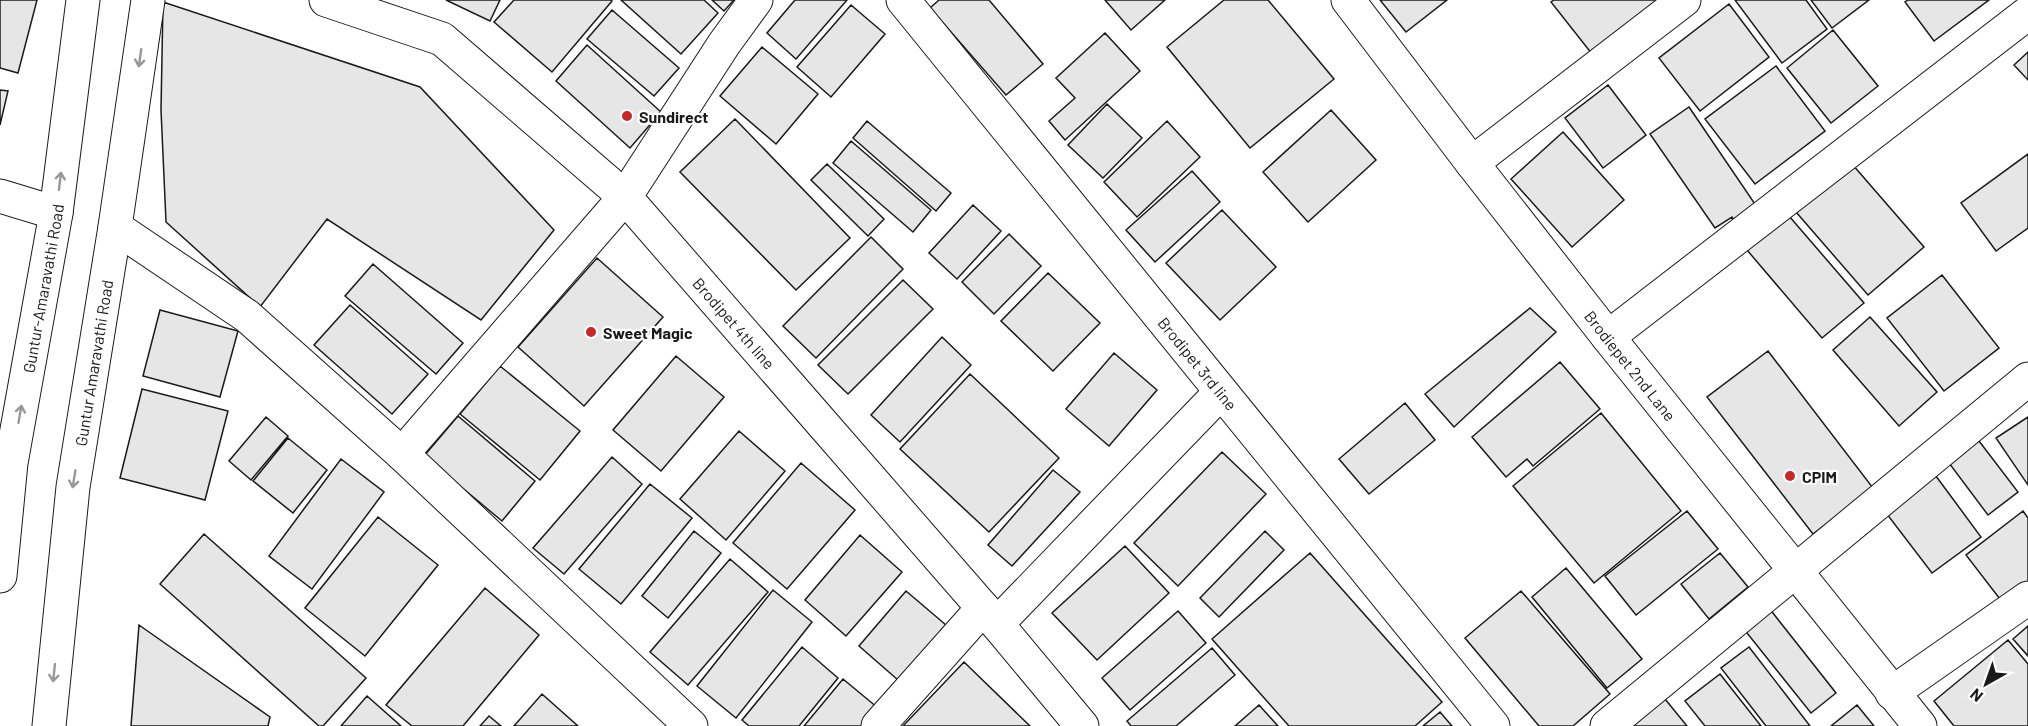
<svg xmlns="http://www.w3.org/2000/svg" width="2028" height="726" font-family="Barlow,sans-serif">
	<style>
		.building { fill: #e6e6e6; stroke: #1a1a1a; stroke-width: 1.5 }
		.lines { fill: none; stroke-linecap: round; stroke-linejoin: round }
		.street-casing { stroke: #1a1a1a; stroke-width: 35 }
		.secondary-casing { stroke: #1a1a1a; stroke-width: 35 }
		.primary-casing { stroke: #1a1a1a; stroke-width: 35 }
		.street { stroke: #fff; stroke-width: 33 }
		.secondary { stroke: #fff; stroke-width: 33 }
		.primary { stroke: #fff; stroke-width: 33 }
		.oneway { stroke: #989898 }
		.poi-dot { fill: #c62828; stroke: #fff; stroke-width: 2 }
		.labels { text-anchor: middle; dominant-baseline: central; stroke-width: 4.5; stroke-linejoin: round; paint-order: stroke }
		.poi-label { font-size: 16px; font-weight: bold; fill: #1a1a1a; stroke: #fff; text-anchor: start }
		.street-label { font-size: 16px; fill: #1a1a1a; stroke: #fff }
	</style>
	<rect width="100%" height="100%" fill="#fff"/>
	<!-- building -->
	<path class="building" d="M 0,0 L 37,0 L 18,73 L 0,68 Z
		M 446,0 L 500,0 L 490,21 Z
		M 514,0 L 611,0 L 612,1 L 552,72 L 494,22 Z
		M 621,0 L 704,0 L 718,13 L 681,54 Z
		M 712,0 L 734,0 L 724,11 Z
		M 795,0 L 847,0 L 796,59 L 767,33 Z
		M 939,0 L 989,0 L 1043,64 L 1006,95 L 930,8 Z
		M 1105,0 L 1165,0 L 1131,30 Z
		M 1224,0 L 1268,0 L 1334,79 L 1250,148 L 1167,47 Z
		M 1380,0 L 1447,0 L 1406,32 Z
		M 1554,0 L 1656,0 L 1659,3 L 1592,54 L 1551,2 Z
		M 1735,0 L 1806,0 L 1827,29 L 1782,63 Z
		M 1811,0 L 1869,0 L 1832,28 Z
		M 1908,0 L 1989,0 L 1934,41 L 1905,2 Z
		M 163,2 L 420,87 L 554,230 L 481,320 L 327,219 L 260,307 L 166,222 L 161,110 Z
		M 1729,4 L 1769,57 L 1700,111 L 1659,58 Z
		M 851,5 L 885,34 L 831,97 L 797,67 Z
		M 612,10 L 679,68 L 654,96 L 587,39 Z
		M 1833,30 L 1878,86 L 1831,123 L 1787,68 Z
		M 1105,33 L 1140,71 L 1065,140 L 1049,121 L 1075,98 L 1056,78 Z
		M 587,45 L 661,112 L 630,148 L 556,81 Z
		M 762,47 L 818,94 L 776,144 L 720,96 Z
		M 2028,52 L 2028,80 L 2014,65 Z
		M 1776,66 L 1825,131 L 1755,184 L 1705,119 Z
		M 1608,85 L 1646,135 L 1603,168 L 1565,118 Z
		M 0,90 L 8,91 L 0,125 Z
		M 1107,104 L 1142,138 L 1103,178 L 1068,145 Z
		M 1689,107 L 1757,207 L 1735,222 L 1732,217 L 1715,228 L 1650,134 Z
		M 1331,110 L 1376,160 L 1308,222 L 1263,172 Z
		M 735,119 L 850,238 L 796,290 L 680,172 Z
		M 867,121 L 951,193 L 936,211 L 853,138 Z
		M 1167,121 L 1200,157 L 1137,217 L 1104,182 Z
		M 1563,132 L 1624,200 L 1572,247 L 1511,179 Z
		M 851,141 L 931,210 L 913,232 L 833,163 Z
		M 2028,154 L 2028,228 L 1996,251 L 1961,203 Z
		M 827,164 L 884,219 L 868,236 L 811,180 Z
		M 1852,164 L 1924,247 L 1868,295 L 1796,212 Z
		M 1192,171 L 1220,202 L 1155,262 L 1126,230 Z
		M 973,205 L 1001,231 L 957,279 L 929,253 Z
		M 1222,210 L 1276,267 L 1220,320 L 1166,263 Z
		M 1789,216 L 1864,303 L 1822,338 L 1747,250 Z
		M 1009,234 L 1041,266 L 994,314 L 962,282 Z
		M 871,237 L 903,269 L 816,358 L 783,326 Z
		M 597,258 L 663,317 L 584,406 L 518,347 Z
		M 373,264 L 463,343 L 436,374 L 345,296 Z
		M 1048,273 L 1100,323 L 1053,371 L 1001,321 Z
		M 1942,275 L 1999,348 L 1944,391 L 1887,318 Z
		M 903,280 L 933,309 L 848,394 L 818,365 Z
		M 350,305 L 428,374 L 392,414 L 314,345 Z
		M 1530,308 L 1556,332 L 1454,427 L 1425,394 Z
		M 160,310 L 238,331 L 220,397 L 143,376 Z
		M 1870,317 L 1937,392 L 1899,426 L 1833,350 Z
		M 942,337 L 971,365 L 900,442 L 871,415 Z
		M 1768,351 L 1873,488 L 1813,534 L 1707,397 Z
		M 1114,353 L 1157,390 L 1109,446 L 1066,409 Z
		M 676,356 L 724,397 L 661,471 L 613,430 Z
		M 1560,362 L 1600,409 L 1533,466 L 1527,459 L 1506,477 L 1472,437 Z
		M 500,366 L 580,431 L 540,480 L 460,414 Z
		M 970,374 L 1059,458 L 989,532 L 900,449 Z
		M 142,389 L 228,411 L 205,500 L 120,478 Z
		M 1405,403 L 1435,440 L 1369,494 L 1339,459 Z
		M 1601,413 L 1681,511 L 1594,583 L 1513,486 Z
		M 458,416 L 535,481 L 502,521 L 424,456 Z
		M 266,417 L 288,436 L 251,480 L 229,461 Z
		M 2028,417 L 2028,485 L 1996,438 Z
		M 739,431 L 785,471 L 726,540 L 680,499 Z
		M 288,438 L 327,470 L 293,513 L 253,481 Z
		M 1979,441 L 2018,492 L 1988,515 L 1949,463 Z
		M 1222,452 L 1266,494 L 1178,586 L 1134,543 Z
		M 612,457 L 642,484 L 564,574 L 533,548 Z
		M 341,459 L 384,492 L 312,589 L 269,556 Z
		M 801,463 L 855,510 L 787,589 L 733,543 Z
		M 1930,468 L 1981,537 L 1932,573 L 1880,505 Z
		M 1053,470 L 1080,492 L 1012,566 L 988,545 Z
		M 650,484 L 692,518 L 621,604 L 579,569 Z
		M 1687,511 L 1718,549 L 1636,615 L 1605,576 Z
		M 2023,511 L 2028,518 L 2028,585 L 2003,603 L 1966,555 Z
		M 378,517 L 438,565 L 365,656 L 305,608 Z
		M 694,531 L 721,553 L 668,618 L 642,596 Z
		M 1265,531 L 1284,550 L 1219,617 L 1200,598 Z
		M 204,534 L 366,678 L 323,726 L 319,726 L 160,584 Z
		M 860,535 L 902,572 L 846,636 L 805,600 Z
		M 1125,546 L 1169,593 L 1097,660 L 1052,613 Z
		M 1310,553 L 1442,702 L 1415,726 L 1289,726 L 1212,639 Z
		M 1720,553 L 1748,587 L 1709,619 L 1681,584 Z
		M 730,559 L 768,592 L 688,685 L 650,652 Z
		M 1566,568 L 1642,659 L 1607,688 L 1532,597 Z
		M 485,588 L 539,635 L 463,726 L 412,726 L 386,705 Z
		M 773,590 L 812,622 L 736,718 L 697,686 Z
		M 906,591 L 946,625 L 898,680 L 859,646 Z
		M 1521,591 L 1610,694 L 1573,726 L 1539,726 L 1465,638 Z
		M 1769,608 L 1836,693 L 1811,713 L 1743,628 Z
		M 1178,611 L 1206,643 L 1130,710 L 1102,678 Z
		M 139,625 L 270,717 L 268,726 L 131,726 Z
		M 2028,626 L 2028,656 L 2013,639 Z
		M 2008,640 L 2028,664 L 2028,726 L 1954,726 L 1934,701 Z
		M 802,647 L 838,678 L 799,726 L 749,726 L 742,720 Z
		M 1749,647 L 1810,726 L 1766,726 L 1721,668 Z
		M 1212,648 L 1235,675 L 1176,726 L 1131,726 L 1127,721 Z
		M 964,662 L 1030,726 L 903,726 Z
		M 1720,674 L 1761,726 L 1705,726 L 1685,701 Z
		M 843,679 L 878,708 L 863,726 L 804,726 Z
		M 542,694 L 578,726 L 514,726 Z
		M 367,696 L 401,726 L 341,726 Z
		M 1665,699 L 1687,726 L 1630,726 Z
		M 1259,705 L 1278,726 L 1235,726 Z
		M 1857,705 L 1874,726 L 1831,726 Z
		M 1440,712 L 1452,726 L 1423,726 Z
		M 489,716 L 501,726 L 480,726 Z"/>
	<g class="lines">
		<!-- street casing -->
		<g class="street-casing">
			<g id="street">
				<path id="s1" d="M 903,0 L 1493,726"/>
				<path id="s2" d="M 1348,0 L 1472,163 L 1608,337 L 1920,726"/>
				<path d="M 1472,163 L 1684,0"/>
				<path d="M 0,196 L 56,213"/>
				<path d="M 115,227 L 247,316 L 402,454 L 691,726"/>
				<path d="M 1608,337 L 2028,13"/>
				<path d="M 402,454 L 625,197 L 724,44 L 756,0"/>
				<path d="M 997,624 L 1221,392"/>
				<path d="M 1892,693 L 2028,598"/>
				<path d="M 878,726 L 983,608"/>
				<path d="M 1607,726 L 2028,379"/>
			</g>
		</g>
		<!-- secondary casing -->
		<g class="secondary-casing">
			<g id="secondary">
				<path id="s3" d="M 326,0 L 442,39 L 625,197 L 997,624 L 1082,726"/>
			</g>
		</g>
		<!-- primary casing -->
		<g class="primary-casing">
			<g id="primary">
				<path id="s4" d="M 0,576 L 11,463 L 56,213 L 83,0"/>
				<path id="s5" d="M 49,726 L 73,487 L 115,227 L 148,0"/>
			</g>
		</g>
		<!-- street -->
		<use href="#street" class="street"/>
		<!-- secondary -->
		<use href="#secondary" class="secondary"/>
		<!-- primary -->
		<use href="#primary" class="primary"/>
	</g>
	<!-- one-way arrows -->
	<defs><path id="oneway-shaft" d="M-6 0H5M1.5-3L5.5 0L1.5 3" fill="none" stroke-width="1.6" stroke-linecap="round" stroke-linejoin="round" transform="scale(1.5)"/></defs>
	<g class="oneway">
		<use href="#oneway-shaft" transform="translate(140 58) rotate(98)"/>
		<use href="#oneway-shaft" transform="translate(60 181) rotate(-83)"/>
		<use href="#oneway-shaft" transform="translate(20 414) rotate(-80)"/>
		<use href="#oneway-shaft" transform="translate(74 479) rotate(99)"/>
		<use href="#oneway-shaft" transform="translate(54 673) rotate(96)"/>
	</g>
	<!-- markers -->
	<g class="poi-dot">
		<circle cx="627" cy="116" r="6"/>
		<circle cx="591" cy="332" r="6"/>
		<circle cx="1790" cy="476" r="6"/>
	</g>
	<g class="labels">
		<!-- poi labels -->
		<g class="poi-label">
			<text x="639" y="116">Sundirect</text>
			<text x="603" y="332">Sweet Magic</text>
			<text x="1802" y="476">CPIM</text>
		</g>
		<!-- street labels -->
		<g class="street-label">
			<text stroke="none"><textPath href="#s4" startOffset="291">Guntur-Amaravathi Road</textPath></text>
			<text stroke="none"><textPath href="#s3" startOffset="531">Brodipet 4th line</textPath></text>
			<text stroke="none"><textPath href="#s5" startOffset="366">Guntur Amaravathi Road</textPath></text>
			<text stroke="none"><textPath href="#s1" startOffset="468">Brodipet 3rd line</textPath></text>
			<text stroke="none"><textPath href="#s2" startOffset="462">Brodiepet 2nd Lane</textPath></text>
		</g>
	</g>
	<!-- north arrow -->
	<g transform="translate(1986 684) rotate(220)" stroke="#ffffff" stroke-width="4.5" paint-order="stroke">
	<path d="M0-4.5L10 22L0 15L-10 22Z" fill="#1a1a1a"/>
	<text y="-9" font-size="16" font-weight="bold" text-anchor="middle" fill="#1a1a1a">N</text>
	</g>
</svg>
